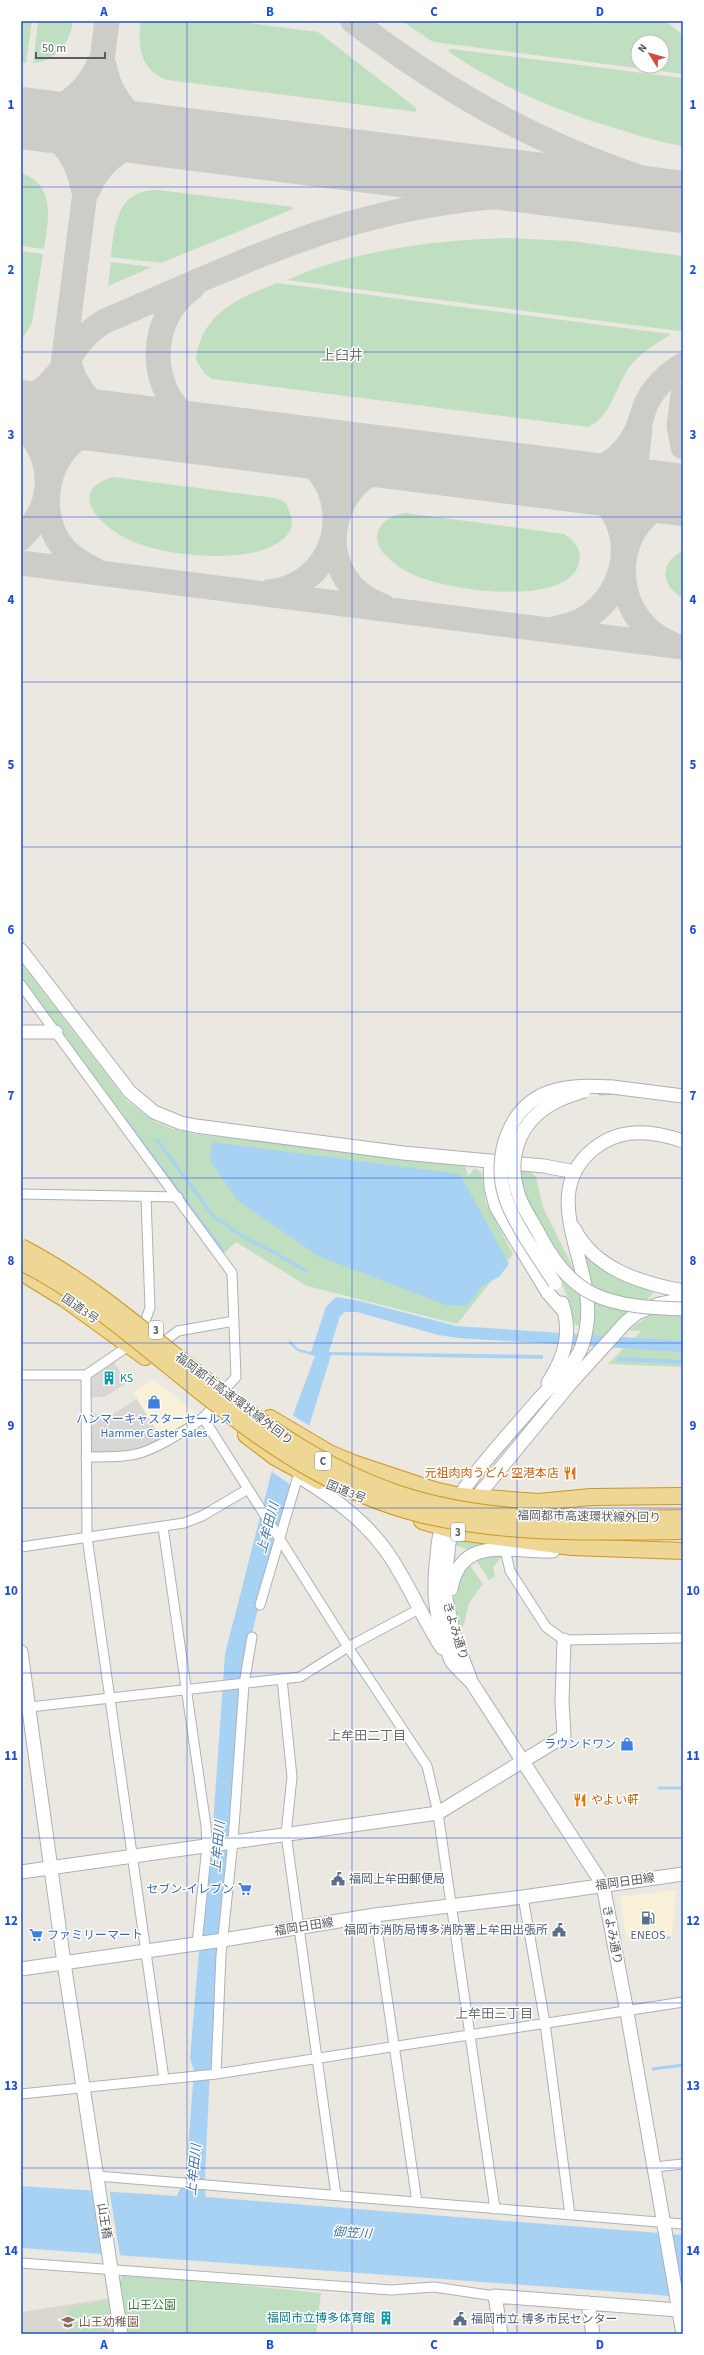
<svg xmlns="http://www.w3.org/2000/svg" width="704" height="2355" font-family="'Source Sans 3','Noto Sans JP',sans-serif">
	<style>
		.commercial { fill: #f8f1d8 }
		.industrial { fill: #d9d7d3 }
		.education { fill: #dad7cf }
		.green { fill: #c0dfc0; fill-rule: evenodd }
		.water { fill: #a8d2f3 }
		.pier { fill: #eae8e1 }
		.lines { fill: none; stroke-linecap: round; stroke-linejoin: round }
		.stream { stroke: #a8d2f3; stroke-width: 3 }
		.taxiway { stroke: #ccccc8; stroke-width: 25 }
		.runway { stroke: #ccccc8; stroke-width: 62 }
		.street-casing { stroke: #aeb1b5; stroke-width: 11 }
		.secondary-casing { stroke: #adb0b5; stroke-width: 15 }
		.highway-casing { stroke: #ce961d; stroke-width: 18 }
		.street { stroke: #fff; stroke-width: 9 }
		.secondary { stroke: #fff; stroke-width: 13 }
		.highway { stroke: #eed794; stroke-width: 16 }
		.secondary-bridge-casing { stroke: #adb0b5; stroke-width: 15; stroke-linecap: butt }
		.highway-bridge-casing { stroke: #ce961d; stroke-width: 18; stroke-linecap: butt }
		.secondary-bridge { stroke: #fff; stroke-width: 13 }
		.highway-bridge { stroke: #eed794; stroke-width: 16 }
		.grid { fill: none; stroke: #1d4ed8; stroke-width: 1; stroke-opacity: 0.55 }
		.labels { text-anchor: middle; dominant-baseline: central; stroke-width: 3; stroke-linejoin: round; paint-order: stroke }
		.shield { fill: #fff; stroke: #8b8d90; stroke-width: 1 }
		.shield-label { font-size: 11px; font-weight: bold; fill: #595c60 }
		.street-label { font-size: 12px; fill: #595c60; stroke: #fff }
		.culture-label { font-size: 12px; fill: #0d838f; stroke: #fff; text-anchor: start }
		.shop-label { font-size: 12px; fill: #366cbe; stroke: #fff; text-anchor: end }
		.food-label { font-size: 12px; fill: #c56008; stroke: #fff; text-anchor: end }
		.service-label { font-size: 12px; fill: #4e5e75; stroke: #fff; text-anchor: start }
		.park-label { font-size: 12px; fill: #3e7a40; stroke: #fff }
		.education-label { font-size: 12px; fill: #785e54; stroke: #fff; text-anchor: start }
		.water-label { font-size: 13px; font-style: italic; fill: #4974a2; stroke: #fff }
		.neighbourhood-label { font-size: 13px; fill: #6a6e72; stroke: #fff }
		.quarter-label { font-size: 14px; fill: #6a6e72; stroke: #fff }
		.neatline { fill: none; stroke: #1d4ed8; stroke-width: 1.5 }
		.grid-label { font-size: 13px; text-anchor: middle; font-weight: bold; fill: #1d4ed8 }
	</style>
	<rect width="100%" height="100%" fill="#eae8e1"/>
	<!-- commercial -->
	<path class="commercial" d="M 153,1379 L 194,1411 L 196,1416 L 195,1420 L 163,1442 L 133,1392 Z
		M 676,1890 L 672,1936 L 650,1935 L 626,1937 L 620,1897 Z"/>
	<!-- industrial -->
	<path class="industrial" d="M 114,1362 L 127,1383 L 104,1397 L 90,1397 L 90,1376 Z
		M 137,1399 L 163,1442 L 140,1452 L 89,1455 L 90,1414 L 113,1414 Z"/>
	<!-- education -->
	<path class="education" d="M 111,2298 L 114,2334 L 21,2334 L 21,2312 Z"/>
	<!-- green -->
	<path class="green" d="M 21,21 L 32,21 L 26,63 L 21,62 Z
		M 38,21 L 73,21 C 70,43 56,62 33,63 Z
		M 141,21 L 233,21 L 318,32 L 415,107 L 417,112 L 168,80 C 141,71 137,47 141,21 Z
		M 402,21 L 665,21 L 683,35 L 683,74 L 433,42 ZM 638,42 L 662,42 L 662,66 L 638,66 Z
		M 452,49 L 683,78 L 683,146 C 663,143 643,137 624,131 C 562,113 502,88 449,52 L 448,50 Z
		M 21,173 C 57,185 48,220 44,249 L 21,246 Z
		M 159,190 L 293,207 L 293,209 L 161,263 L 111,257 C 115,225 116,189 159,190 Z
		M 507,238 L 571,241 L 683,256 L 683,330 L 679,331 L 287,280 C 354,250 434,240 507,238 Z
		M 21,251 L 43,254 L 32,323 L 21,341 Z
		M 111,262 L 152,267 L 108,286 Z
		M 277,283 L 671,334 C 656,344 638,354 628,369 C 615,389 611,415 589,427 L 213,379 L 205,374 L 196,360 C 201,313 239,298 277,283 Z
		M 113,477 L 276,498 L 286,503 C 295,523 295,532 276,544 C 244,564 167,556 134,542 C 106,531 61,492 113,477 Z
		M 405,513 L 564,534 C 577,542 583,552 578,566 C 563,608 440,590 410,573 C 401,569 392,562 385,555 C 367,535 383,516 405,513 Z
		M 683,551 L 683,599 C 677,594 668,588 666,579 C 663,567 672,555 683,551 Z
		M 21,963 L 127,1101 L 152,1120 L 170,1128 L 195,1134 L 465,1165 L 468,1176 L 475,1168 L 482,1173 L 486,1203 L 513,1254 L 457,1324 L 307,1286 L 236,1242 L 223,1254 L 21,982 Z
		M 520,1168 L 526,1168 L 536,1177 L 543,1207 L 579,1280 L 559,1261 L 527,1201 L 521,1185 Z
		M 578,1250 L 609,1273 L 654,1293 L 644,1302 L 610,1295 L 587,1286 Z
		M 557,1274 L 583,1296 L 583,1325 L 580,1327 L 574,1324 L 569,1300 Z
		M 590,1299 L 632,1310 L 621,1318 L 604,1336 L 588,1335 Z
		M 656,1311 L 683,1313 L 683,1367 L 608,1364 L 641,1331 L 628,1330 Z
		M 459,1540 L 481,1543 L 482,1545 L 469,1550 L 455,1545 Z
		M 501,1555 L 501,1558 L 493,1567 L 495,1576 L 489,1580 L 474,1557 Z
		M 467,1561 L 483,1584 L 469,1603 L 464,1625 L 460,1627 L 454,1602 L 454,1594 Z
		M 127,2274 L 321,2293 L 316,2334 L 128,2334 L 120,2282 L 122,2276 Z
		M 107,2301 L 110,2321 L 103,2322 L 105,2334 L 70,2334 L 66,2308 Z"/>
	<!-- water -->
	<path class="water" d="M 212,1142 L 460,1174 L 509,1264 L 499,1277 L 482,1286 L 467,1306 L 446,1305 L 318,1256 L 237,1200 L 210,1160 Z
		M 336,1297 L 360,1301 L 456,1326 L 683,1341 L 683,1352 L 458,1338 L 438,1335 L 357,1312 L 345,1312 L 340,1316 L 329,1352 L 543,1355 L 543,1359 L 331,1355 L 291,1485 L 249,1644 L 212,2067 L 210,2069 L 205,2177 L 203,2189 L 205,2190 L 206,2197 L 683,2235 L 683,2298 L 660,2295 L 21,2248 L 21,2186 L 177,2196 L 186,2174 L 193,2084 L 194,2071 L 190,2058 L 201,1927 L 212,1839 L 225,1654 L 271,1474 L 315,1356 L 297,1351 L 288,1342 L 291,1341 L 298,1349 L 311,1352 L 326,1307 Z
		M 618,1357 L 683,1360 L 683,1364 L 617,1361 Z
		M 650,1935 L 671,1937 L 670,1939 L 650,1938 L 630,1940 L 630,1937 Z"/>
	<!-- pier -->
	<path class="pier" d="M 292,1415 L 310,1426 L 291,1485 L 272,1472 Z
		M 92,2188 L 109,2188 L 120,2256 L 102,2255 Z"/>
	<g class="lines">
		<!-- stream -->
		<path class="stream" d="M 125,1119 L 223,1251
			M 157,1140 L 214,1217 L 249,1240 L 261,1245 L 306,1271
			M 659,1788 L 683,1788
			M 653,2069 L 683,2065"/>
		<!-- taxiway -->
		<path class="taxiway" d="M 353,21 C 457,100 557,155 683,191
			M 104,65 C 111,102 135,127 171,137
			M 21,118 C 57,115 84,97 99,64
			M 21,118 C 55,128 77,154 83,188
			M 88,190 C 102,156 135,136 170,137
			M 192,288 C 148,318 147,386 188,419 C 198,428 211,431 223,436
			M 67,355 C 74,390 96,413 129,425
			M 61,383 C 67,356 81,335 105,321 C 186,287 267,248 352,223 C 441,197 532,190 625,194
			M 683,395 L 679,426 L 683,447
			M 21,402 L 46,387 L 66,365
			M 21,423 C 55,458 57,503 21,538
			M 560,479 C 591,477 620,463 635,434 C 641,424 642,412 647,402 C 655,386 668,374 683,365
			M 47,489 L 107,21
			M 626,543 L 640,430
			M 21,563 L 683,647
			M 95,570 C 83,564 69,556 61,545 C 32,504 51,439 102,427 C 111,424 120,425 129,425
			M 269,592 C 353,582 360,464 272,443
			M 383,606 C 303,578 327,461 415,461
			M 557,628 C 626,618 650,523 586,488 C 577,483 567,481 557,479
			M 670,643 C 603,616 609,509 683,499"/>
		<!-- runway -->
		<path class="runway" d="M 21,118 L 683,202
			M 21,411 L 683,495"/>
		<!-- street casing -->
		<g class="street-casing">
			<path id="street" d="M 21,985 L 232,1273 L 236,1377 L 227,1387
				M 21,1194 L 178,1197
				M 145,1321 L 150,1308 L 146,1197
				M 166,1340 L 178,1331 L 234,1321
				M 130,1345 L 86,1375 L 87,1537 L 164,2079
				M 21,1375 L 86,1375
				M 204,1419 L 348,1647 L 427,1766 L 438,1813 L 495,2209
				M 86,1457 C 133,1457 142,1457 182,1432 C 193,1425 203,1420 211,1409
				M 163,1527 L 206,1826 L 207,1846 L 197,1944
				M 21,1547 L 184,1523 L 202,1516 L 248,1489
				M 505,1549 L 510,1571 L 546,1627 L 564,1640 L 683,1638
				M 260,1605 L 298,1476
				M 282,1679 L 292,1777 L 286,1834 L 336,2195
				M 21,1708 L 300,1677 L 348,1647 L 419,1609
				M 523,1897 L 545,2023 L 570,2215
				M 375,1915 L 417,2202
				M 216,2074 L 221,1955 L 233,1841 L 244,1684 L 252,1637
				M 21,2094 L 216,2074 L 683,2002
				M 654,2167 L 683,2164
				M 97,2176 L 683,2224
				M 21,2263 L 391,2290 L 434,2287 L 495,2296"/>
		</g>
		<!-- secondary casing -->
		<g class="secondary-casing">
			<path id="secondary" d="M 21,950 L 130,1092 L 154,1112 L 181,1123 L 196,1126 L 403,1153 L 544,1166 L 575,1172
				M 21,1032 L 56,1032
				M 602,1088 L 612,1087 L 683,1096
				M 490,1162 L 491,1187 L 496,1207 L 548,1293 L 564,1311
				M 574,1228 C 594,1269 641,1283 683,1291
				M 548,1383 C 565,1356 572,1334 562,1303
				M 303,1479 C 337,1500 369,1524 391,1558 C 410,1587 423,1619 442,1648
				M 472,1503 L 569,1385 L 626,1322 L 637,1313 L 659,1304 L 683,1299
				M 459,1522 L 449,1542 L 444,1590 L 455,1639 L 470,1678
				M 446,1589 L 451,1589 C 461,1533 513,1553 553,1551
				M 21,1652 L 64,1963 L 121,2334
				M 21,1872 L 438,1813 L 564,1736 L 562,1702 L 564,1640
				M 21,1969 L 223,1940 L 375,1915 L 523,1897 L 683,1874
				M 588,2303 L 593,2334
				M 501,2334 L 495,2296 L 678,2310
				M 683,2334 L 627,2012 L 603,1885 L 472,1683 C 465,1676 458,1669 452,1662 C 449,1657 447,1648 445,1642 C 434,1608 433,1592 437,1556 C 438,1546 438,1535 443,1525 C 465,1479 505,1439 538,1400 C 553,1383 573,1369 582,1346 C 587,1331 589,1314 587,1297 C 581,1245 540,1182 602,1143 C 627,1127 657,1132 683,1141"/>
		</g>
		<!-- highway casing -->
		<g class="highway-casing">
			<path id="highway" d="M 21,1272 L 65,1299 L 145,1357
				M 270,1418 L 329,1453 L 353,1463 L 434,1490 L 460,1496 L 538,1502 L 591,1497 L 683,1496
				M 246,1435 L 275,1457 L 319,1481
				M 422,1521 L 460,1532 L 572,1547 L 683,1551"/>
		</g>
		<!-- street -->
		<use href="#street" class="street"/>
		<!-- secondary -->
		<use href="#secondary" class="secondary"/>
		<!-- highway -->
		<use href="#highway" class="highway"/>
		<!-- secondary-bridge casing -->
		<g class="secondary-bridge-casing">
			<path id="secondary-bridge" d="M 584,1091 C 576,1094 567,1096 559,1100 C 518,1119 505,1159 520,1199 C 525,1211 532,1221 538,1232 C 551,1257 567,1281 593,1294 C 620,1307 654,1308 683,1309
				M 555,1283 C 539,1258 513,1223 505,1196 C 493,1157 508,1107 549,1092 C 569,1085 591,1086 612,1087"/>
		</g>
		<!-- highway-bridge casing -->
		<g class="highway-bridge-casing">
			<path id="highway-bridge" d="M 21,1247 C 97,1286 158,1344 225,1395 C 279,1436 335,1473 399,1494 C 490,1524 588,1520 683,1518
				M 21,1262 C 93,1298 152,1354 216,1404 C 277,1452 344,1495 420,1514 C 506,1535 596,1532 683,1531"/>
		</g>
		<!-- secondary-bridge -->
		<use href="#secondary-bridge" class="secondary-bridge"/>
		<!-- highway-bridge -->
		<use href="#highway-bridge" class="highway-bridge"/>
	</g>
	<!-- grid -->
	<path class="grid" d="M 187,21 L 187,2334M 352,21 L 352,2334M 517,21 L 517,2334M 21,187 L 683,187M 21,352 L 683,352M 21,517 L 683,517M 21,682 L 683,682M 21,847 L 683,847M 21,1012 L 683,1012M 21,1178 L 683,1178M 21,1343 L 683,1343M 21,1508 L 683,1508M 21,1673 L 683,1673M 21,1838 L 683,1838M 21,2003 L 683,2003M 21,2168 L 683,2168"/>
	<!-- icons -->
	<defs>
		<g id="building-bare" transform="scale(1.08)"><path d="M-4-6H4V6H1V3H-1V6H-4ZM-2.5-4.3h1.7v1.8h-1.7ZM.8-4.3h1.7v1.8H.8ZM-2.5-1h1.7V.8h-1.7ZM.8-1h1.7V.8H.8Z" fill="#0f9aa8" stroke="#fff" stroke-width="2.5" paint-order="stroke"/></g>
		<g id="shop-bare" transform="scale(1.08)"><path d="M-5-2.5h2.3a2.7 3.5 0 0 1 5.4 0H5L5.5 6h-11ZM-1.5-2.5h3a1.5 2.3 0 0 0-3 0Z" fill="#3f7fe0" stroke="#fff" stroke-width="2.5" paint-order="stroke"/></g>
		<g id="restaurant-bare" transform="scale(1.08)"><path d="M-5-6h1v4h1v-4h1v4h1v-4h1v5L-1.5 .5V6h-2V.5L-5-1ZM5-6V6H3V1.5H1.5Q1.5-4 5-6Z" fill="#e8710a" stroke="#fff" stroke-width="2.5" paint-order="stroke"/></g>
		<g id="civic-bare" transform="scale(1.08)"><path d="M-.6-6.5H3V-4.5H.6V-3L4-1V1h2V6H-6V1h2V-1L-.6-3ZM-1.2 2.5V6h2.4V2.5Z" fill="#5c6f8a" stroke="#fff" stroke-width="2.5" paint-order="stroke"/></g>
		<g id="supermarket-bare" transform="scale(1.08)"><path d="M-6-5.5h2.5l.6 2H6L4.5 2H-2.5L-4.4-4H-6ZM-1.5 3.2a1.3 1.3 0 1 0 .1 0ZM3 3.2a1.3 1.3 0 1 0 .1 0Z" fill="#3f7fe0" stroke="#fff" stroke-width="2.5" paint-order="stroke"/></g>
		<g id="fuel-bare" transform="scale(1.08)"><path d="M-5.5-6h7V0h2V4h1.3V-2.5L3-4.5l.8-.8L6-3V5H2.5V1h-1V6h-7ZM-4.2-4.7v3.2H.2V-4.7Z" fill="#5c6f8a" stroke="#fff" stroke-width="2.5" paint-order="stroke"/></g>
		<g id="school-bare" transform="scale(1.08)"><path d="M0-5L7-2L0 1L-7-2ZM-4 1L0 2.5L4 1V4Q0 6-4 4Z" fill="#8d6e63" stroke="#fff" stroke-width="2.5" paint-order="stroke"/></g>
	</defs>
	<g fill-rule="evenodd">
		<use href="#building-bare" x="109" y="1378"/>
		<use href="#shop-bare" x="154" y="1402"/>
		<use href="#restaurant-bare" x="570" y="1473"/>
		<use href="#shop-bare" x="627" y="1744"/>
		<use href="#restaurant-bare" x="580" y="1800"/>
		<use href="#civic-bare" x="338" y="1879"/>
		<use href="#supermarket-bare" x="245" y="1889"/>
		<use href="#fuel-bare" x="648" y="1918"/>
		<use href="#civic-bare" x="559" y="1930"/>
		<use href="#supermarket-bare" x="36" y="1935"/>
		<use href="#building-bare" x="386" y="2318"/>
		<use href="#civic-bare" x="460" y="2319"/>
		<use href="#school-bare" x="68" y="2322"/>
	</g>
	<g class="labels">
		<!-- shield labels -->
		<g class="shield">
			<rect x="149" y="1321" width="14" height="18" rx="3"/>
			<rect x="315" y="1452" width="16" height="18" rx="3"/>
			<rect x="451" y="1523" width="14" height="18" rx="3"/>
		</g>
		<g class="shield-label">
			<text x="156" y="1330">3</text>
			<text x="323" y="1461">C</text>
			<text x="458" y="1532">3</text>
		</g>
		<!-- street labels -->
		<g class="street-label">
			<text transform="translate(80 1309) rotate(35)">国道3号</text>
			<text transform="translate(234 1399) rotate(37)">福岡都市高速環状線外回り</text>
			<text transform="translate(346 1492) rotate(22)">国道3号</text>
			<text transform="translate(589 1517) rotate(1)">福岡都市高速環状線外回り</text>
			<text transform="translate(455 1631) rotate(73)">きよみ通り</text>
			<text transform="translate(625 1882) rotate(-8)">福岡日田線</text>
			<text transform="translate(304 1927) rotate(-9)">福岡日田線</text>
			<text transform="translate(612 1935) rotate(79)">きよみ通り</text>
			<text transform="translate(104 2221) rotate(81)">山王橋</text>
		</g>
		<!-- culture labels -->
		<g class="culture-label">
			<text x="120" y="1378">KS</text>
			<text x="375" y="2318" text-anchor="end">福岡市立博多体育館</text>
		</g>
		<!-- shop labels -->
		<g class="shop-label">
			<text x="154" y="1419" text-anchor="middle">ハンマーキャスターセールス<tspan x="154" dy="14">Hammer Caster Sales</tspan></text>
			<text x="616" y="1744">ラウンドワン</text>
			<text x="234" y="1889">セブン-イレブン</text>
			<text x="47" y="1935" text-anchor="start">ファミリーマート</text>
		</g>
		<!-- food labels -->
		<g class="food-label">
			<text x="559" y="1473">元祖肉肉うどん 空港本店</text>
			<text x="591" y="1800" text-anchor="start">やよい軒</text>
		</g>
		<!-- service labels -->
		<g class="service-label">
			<text x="349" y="1879">福岡上牟田郵便局</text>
			<text x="548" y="1930" text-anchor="end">福岡市消防局博多消防署上牟田出張所</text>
			<text x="648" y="1935" text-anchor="middle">ENEOS</text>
			<text x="471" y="2319">福岡市立 博多市民センター</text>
		</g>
		<!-- park labels -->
		<g class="park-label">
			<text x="152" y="2305">山王公園</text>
		</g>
		<!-- education labels -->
		<g class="education-label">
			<text x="79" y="2322">山王幼稚園</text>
		</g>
		<!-- water labels -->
		<g class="water-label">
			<text transform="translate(268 1528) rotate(-75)">上牟田川</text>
			<text transform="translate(218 1847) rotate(-85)">上牟田川</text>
			<text transform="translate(194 2170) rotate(-84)">上牟田川</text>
			<text transform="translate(352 2233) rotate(4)">御笠川</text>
		</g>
		<!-- neighbourhood labels -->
		<g class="neighbourhood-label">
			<text x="367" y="1736">上牟田二丁目</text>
			<text x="494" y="2014">上牟田三丁目</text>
		</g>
		<!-- quarter labels -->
		<g class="quarter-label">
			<text x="342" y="356">上臼井</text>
		</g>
	</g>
	<!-- border -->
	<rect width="704" height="2355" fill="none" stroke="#ffffff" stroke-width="44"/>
	<!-- north arrow -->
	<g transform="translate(650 54) rotate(307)"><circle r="19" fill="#ffffff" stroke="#bdbebf"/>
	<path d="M0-3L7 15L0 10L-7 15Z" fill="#d14b40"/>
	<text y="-6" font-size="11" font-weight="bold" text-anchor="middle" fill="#595c60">N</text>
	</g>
	<!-- scale -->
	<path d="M36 52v6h69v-6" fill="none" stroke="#595c60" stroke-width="2"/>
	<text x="42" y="52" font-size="12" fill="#595c60" stroke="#ffffff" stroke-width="3" paint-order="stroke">50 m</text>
	<rect x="22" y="22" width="660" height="2311" class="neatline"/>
	<g class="grid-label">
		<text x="104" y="16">A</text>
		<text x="270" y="16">B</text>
		<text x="434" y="16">C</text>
		<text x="600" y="16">D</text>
		<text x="11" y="109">1</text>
		<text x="693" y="109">1</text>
		<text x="11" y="274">2</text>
		<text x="693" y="274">2</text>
		<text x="11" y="439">3</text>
		<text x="693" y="439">3</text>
		<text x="11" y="604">4</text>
		<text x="693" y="604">4</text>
		<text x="11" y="769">5</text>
		<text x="693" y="769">5</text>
		<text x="11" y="934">6</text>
		<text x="693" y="934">6</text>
		<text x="11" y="1100">7</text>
		<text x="693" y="1100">7</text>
		<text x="11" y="1265">8</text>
		<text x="693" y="1265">8</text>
		<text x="11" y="1430">9</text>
		<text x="693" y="1430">9</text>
		<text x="11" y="1595">10</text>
		<text x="693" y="1595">10</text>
		<text x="11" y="1760">11</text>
		<text x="693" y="1760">11</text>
		<text x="11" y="1925">12</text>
		<text x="693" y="1925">12</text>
		<text x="11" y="2090">13</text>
		<text x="693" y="2090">13</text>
		<text x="11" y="2255">14</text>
		<text x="693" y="2255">14</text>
		<text x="104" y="2349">A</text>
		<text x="270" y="2349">B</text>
		<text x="434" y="2349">C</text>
		<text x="600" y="2349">D</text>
	</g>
</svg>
